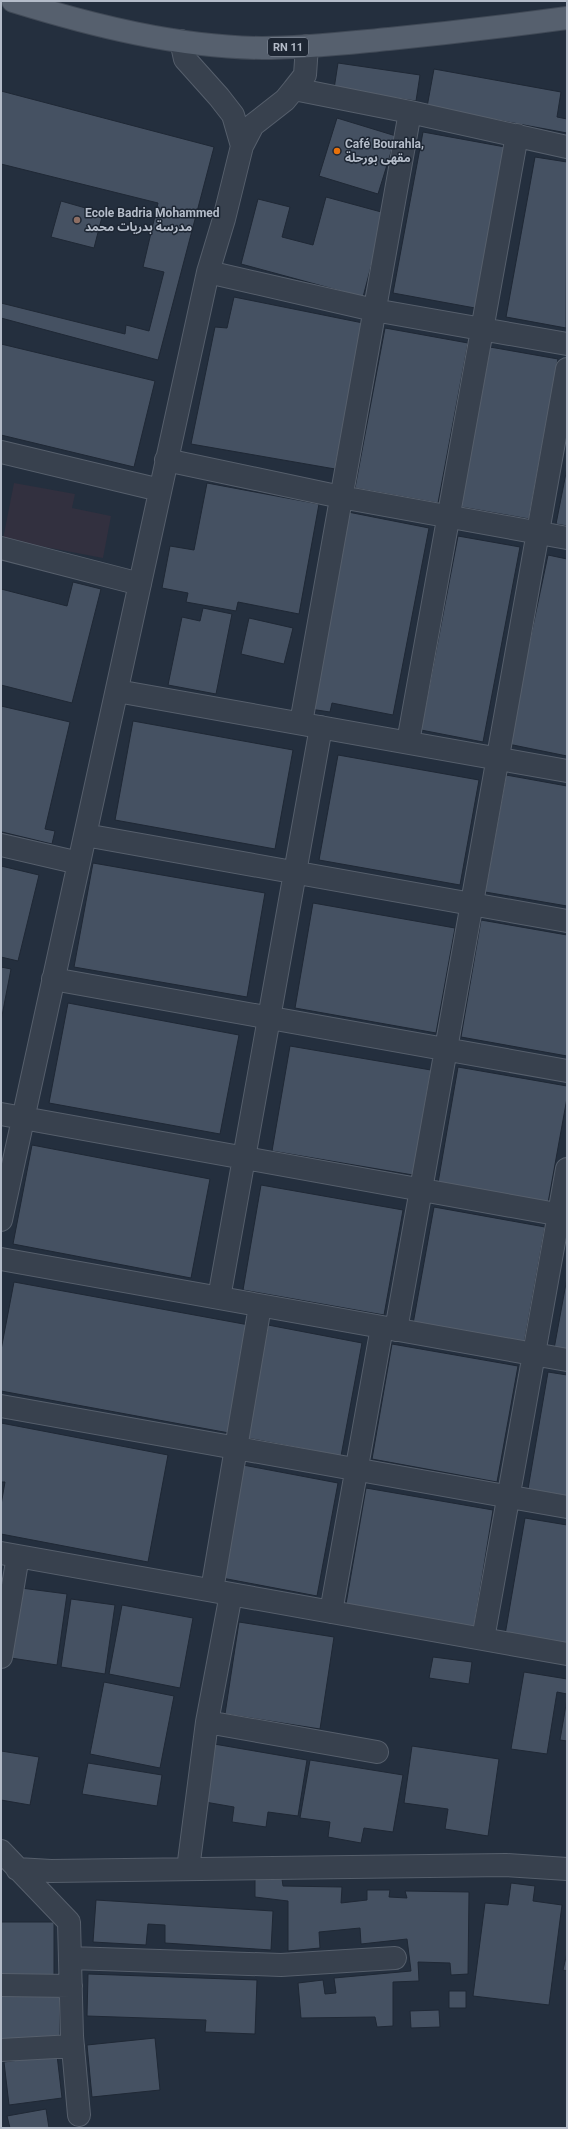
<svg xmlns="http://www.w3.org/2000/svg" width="568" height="2129" font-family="Roboto,'Noto Sans Arabic',sans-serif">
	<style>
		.medical { fill: #32303f }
		.building { fill: #455162; stroke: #1f2835 }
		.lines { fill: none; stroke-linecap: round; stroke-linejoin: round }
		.minor-casing { stroke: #565f6c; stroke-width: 24 }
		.primary-casing { stroke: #414a57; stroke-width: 24 }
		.minor { stroke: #38414e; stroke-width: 22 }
		.primary { stroke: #56606e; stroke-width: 22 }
		.food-dot { fill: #e8710a; stroke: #1d2633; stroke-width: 1.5 }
		.education-dot { fill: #8d6e63; stroke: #1d2633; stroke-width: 1.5 }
		.labels { text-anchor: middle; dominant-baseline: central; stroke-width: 3; stroke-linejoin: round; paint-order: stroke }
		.shield { fill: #1d2633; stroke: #878f9c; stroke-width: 1 }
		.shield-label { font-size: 11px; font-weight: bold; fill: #b4bcc9 }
		.poi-label { font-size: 12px; font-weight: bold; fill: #b4bcc9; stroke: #1d2633; text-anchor: start }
	</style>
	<rect width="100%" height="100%" fill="#242f3e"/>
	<!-- medical -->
	<path class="medical" d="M 14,483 L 75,494 L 72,508 L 111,516 L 103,558 L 3,539 Z"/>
	<!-- building -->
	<path class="building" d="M 338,63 L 420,75 L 416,101 L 334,89 Z
		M 434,69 L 561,92 L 557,117 L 567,119 L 567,133 L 427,107 Z
		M 1,91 L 214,147 L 158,360 L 1,318 L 1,303 L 125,334 L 126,325 L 149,331 L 164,272 L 143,267 L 158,203 L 1,164 Z
		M 337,118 L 396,136 L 378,194 L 319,176 Z
		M 423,132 L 505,147 L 475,308 L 393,293 Z
		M 535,157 L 567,162 L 566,328 L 506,317 Z
		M 326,197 L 385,213 L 363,297 L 241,264 L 258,199 L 290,207 L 282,237 L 313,245 Z
		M 61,201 L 103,213 L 94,248 L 51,237 Z
		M 234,297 L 363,323 L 335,469 L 191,444 L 215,327 L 227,328 Z
		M 385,328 L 468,343 L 438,503 L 355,488 Z
		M 1,344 L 155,381 L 134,467 L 1,435 Z
		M 490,347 L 558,359 L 529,519 L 461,507 Z
		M 567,468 L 567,526 L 556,524 Z
		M 207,483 L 319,504 L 299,614 L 238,602 L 236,611 L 186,602 L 188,593 L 162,588 L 170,546 L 194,550 Z
		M 348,512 L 429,528 L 393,715 L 332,703 L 330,712 L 310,709 Z
		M 458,536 L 520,547 L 483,742 L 421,730 Z
		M 548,555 L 567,559 L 567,756 L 508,744 Z
		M 73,582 L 101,589 L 72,703 L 1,685 L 1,589 L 67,606 Z
		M 203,608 L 232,614 L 216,694 L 168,685 L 182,617 L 200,621 Z
		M 249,618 L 293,628 L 284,664 L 241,654 Z
		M 1,706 L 70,722 L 45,829 L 55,831 L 52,844 L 2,832 L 1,834 Z
		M 133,721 L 293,750 L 275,849 L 115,820 Z
		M 338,755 L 479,780 L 460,885 L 319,860 Z
		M 506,775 L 567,786 L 567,906 L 485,892 Z
		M 93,863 L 265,893 L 247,997 L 74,967 Z
		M 1,866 L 39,875 L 18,961 L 1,957 Z
		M 313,903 L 455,928 L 436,1033 L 295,1008 Z
		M 481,920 L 567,935 L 567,1056 L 461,1037 Z
		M 1,967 L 11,969 L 1,1021 Z
		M 68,1003 L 239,1035 L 220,1134 L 49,1103 Z
		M 290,1046 L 431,1070 L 413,1175 L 272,1151 Z
		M 458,1067 L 567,1086 L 567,1098 L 548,1203 L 438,1183 Z
		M 32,1145 L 210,1179 L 191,1278 L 13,1244 Z
		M 261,1185 L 403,1210 L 384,1315 L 243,1290 Z
		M 434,1207 L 545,1227 L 524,1344 L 413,1324 Z
		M 567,1278 L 567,1351 L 554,1349 Z
		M 14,1282 L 249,1325 L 229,1433 L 1,1391 L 1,1350 Z
		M 268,1325 L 362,1343 L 341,1456 L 247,1438 Z
		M 392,1344 L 518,1366 L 497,1482 L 372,1459 Z
		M 548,1372 L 567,1375 L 567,1496 L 528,1489 Z
		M 1,1423 L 168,1455 L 148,1562 L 1,1534 L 1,1505 L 5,1482 L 1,1482 Z
		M 243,1465 L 338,1483 L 317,1596 L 222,1578 Z
		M 366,1488 L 493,1510 L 474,1627 L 346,1604 Z
		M 525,1518 L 567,1525 L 567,1646 L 505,1635 Z
		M 21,1588 L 67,1594 L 57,1665 L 11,1658 Z
		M 71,1599 L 115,1605 L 105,1674 L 61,1667 Z
		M 122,1605 L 193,1618 L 180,1688 L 109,1674 Z
		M 239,1622 L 334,1637 L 320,1729 L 225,1714 Z
		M 433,1657 L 472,1662 L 469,1684 L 429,1678 Z
		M 524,1672 L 567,1679 L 567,1694 L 557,1692 L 547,1754 L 511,1749 Z
		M 104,1682 L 174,1696 L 160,1768 L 90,1754 Z
		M 567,1699 L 567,1741 L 560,1740 Z
		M 214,1744 L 307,1760 L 298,1816 L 268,1812 L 266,1827 L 232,1822 L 234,1807 L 205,1802 Z
		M 412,1746 L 499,1759 L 488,1836 L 445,1829 L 448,1809 L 404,1803 Z
		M 1,1751 L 39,1757 L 30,1805 L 1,1800 Z
		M 310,1760 L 403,1775 L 393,1832 L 364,1828 L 361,1843 L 328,1837 L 330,1822 L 300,1818 Z
		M 88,1763 L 162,1775 L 157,1806 L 82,1794 Z
		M 255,1878 L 282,1879 L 283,1886 L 342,1887 L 341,1903 L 367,1900 L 367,1890 L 390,1890 L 389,1897 L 407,1898 L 405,1891 L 469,1892 L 468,1974 L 451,1975 L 450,1963 L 418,1962 L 419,1981 L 393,1982 L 393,2026 L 377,2027 L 375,2017 L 301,2018 L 298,1983 L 323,1980 L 325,1994 L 336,1993 L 334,1978 L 411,1971 L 407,1939 L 361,1944 L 360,1928 L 319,1932 L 320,1948 L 288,1951 L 288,1901 L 255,1897 Z
		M 511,1883 L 535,1886 L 533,1901 L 562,1905 L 549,2005 L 473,1996 L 485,1903 L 508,1905 Z
		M 96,1900 L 273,1911 L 271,1950 L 165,1943 L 165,1925 L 148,1924 L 146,1945 L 93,1942 Z
		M 1,1922 L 54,1922 L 54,1976 L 1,1975 Z
		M 567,1953 L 567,1971 L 563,1970 Z
		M 88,1974 L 257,1980 L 255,2034 L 205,2032 L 206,2020 L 87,2016 Z
		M 449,1991 L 466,1991 L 466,2008 L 449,2008 Z
		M 1,1994 L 60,1995 L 60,2040 L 1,2040 Z
		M 439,2010 L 440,2027 L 411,2028 L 410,2011 Z
		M 155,2038 L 160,2090 L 92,2097 L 87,2045 Z
		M 57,2055 L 62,2098 L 9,2105 L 4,2062 Z
		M 46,2109 L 49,2128 L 10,2128 L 7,2116 Z"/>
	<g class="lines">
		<!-- minor casing -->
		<g class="minor-casing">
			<path id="minor" d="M 181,41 L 185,59 L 219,97 L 233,115 L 242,146
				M 294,89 L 305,75 L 307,46
				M 208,272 L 374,310 L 567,344
				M 1,452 L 160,490
				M 166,460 L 341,497 L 567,538
				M 1,548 L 140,584
				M 117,691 L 567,771
				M 301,723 L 410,112
				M 408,742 L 517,135
				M 85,835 L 567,921
				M 1,845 L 79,863
				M 53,979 L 567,1071
				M 1,1114 L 567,1216
				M 1,1220 L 208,272 L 224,219 L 242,146 L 253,125 L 285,100 L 294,89 L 410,112 L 567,147
				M 1,1259 L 567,1360
				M 219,1298 L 321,727
				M 396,1330 L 567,369
				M 1,1406 L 567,1507
				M 1,1553 L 567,1654
				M 212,1590 L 260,1306
				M 231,1594 L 207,1722 L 377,1752
				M 331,1612 L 382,1327
				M 483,1639 L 567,1169
				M 1,1657 L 18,1556
				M 1,1851 L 69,1922 L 72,2036 L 79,2115
				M 17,1869 L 51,1871 L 506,1865 L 567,1869
				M 188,1869 L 207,1722
				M 70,1958 L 281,1965 L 395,1958
				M 1,1985 L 71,1986
				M 1,2050 L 73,2046"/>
		</g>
		<!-- primary casing -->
		<g class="primary-casing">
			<path id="primary" d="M 13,1 C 94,26 178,47 262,48 C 305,48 347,43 389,39 C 449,33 508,26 567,18"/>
		</g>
		<!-- minor -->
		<use href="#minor" class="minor"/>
		<!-- primary -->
		<use href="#primary" class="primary"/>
	</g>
	<!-- markers -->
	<circle class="food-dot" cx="337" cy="151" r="4"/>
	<circle class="education-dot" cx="77" cy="220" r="4"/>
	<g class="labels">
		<!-- shield labels -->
		<rect class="shield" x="268" y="38" width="40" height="18" rx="3"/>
		<g class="shield-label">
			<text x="288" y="47">RN 11</text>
		</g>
		<!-- poi labels -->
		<g class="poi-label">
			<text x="345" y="144">Café Bourahla,<tspan x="345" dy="14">مقهى بورحلة</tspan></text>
			<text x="85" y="213">Ecole Badria Mohammed<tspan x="85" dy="14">مدرسة بدريات محمد</tspan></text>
		</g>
	</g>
	<!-- border -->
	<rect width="568" height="2129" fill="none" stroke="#b4bcc9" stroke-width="4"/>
</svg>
